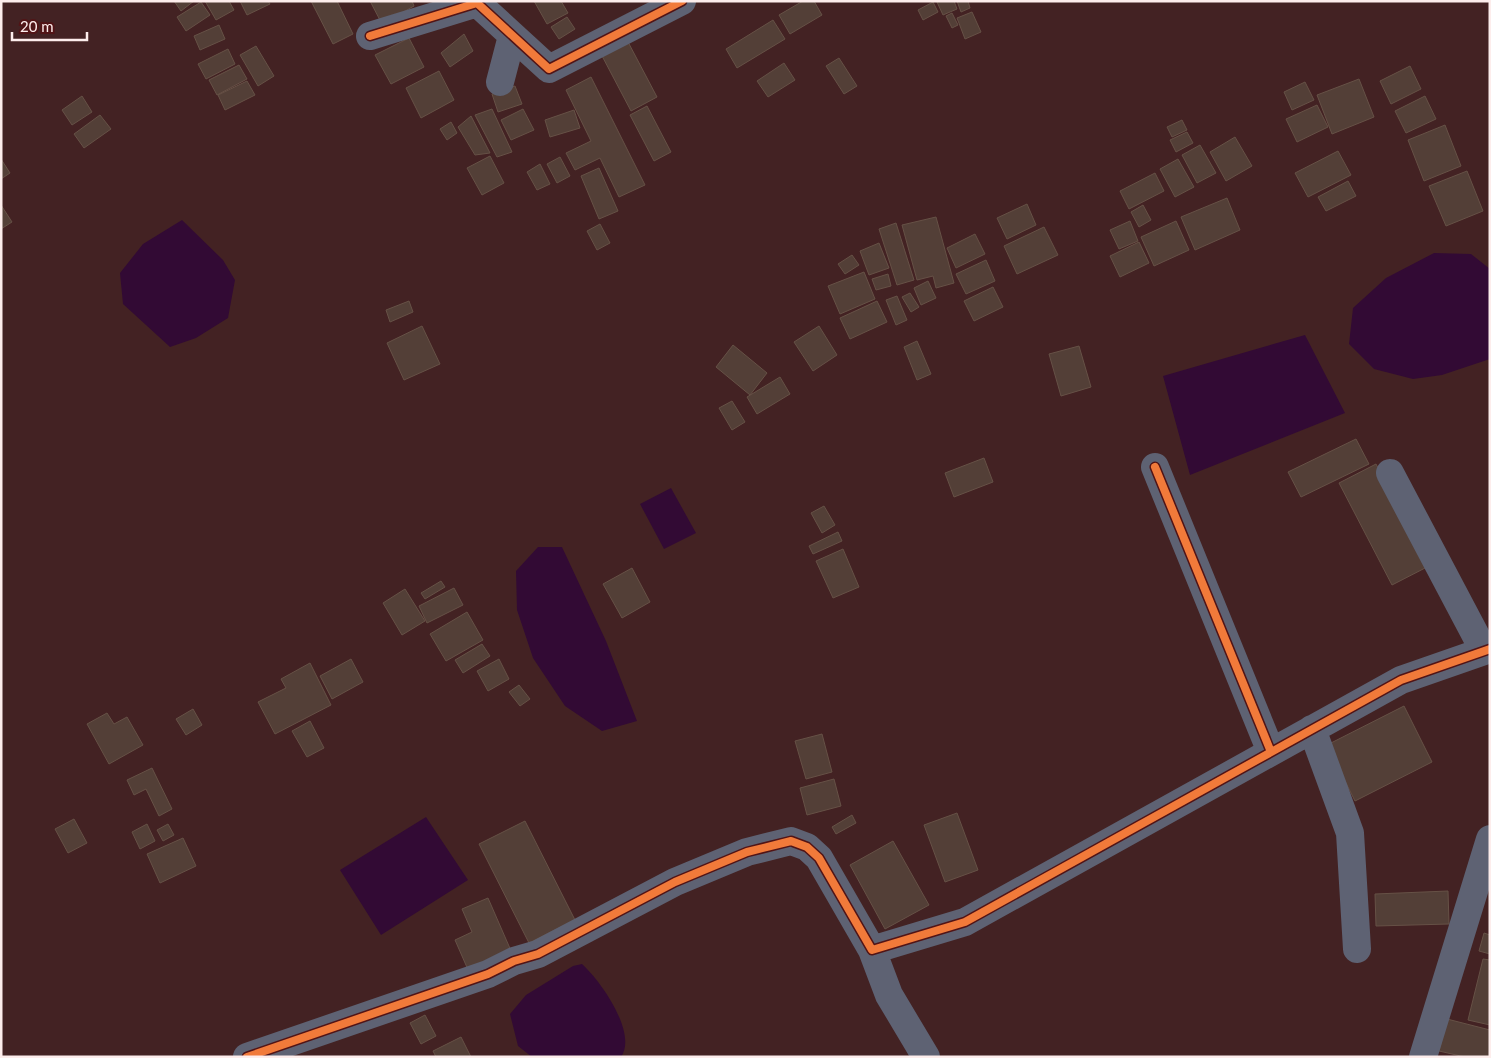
<svg xmlns="http://www.w3.org/2000/svg" width="1491" height="1058" font-family="Lato,sans-serif">
	<style>
		.water { fill: #320a34 }
		.building { fill: #533f37; stroke: #665146 }
		.lines { fill: none; stroke-linecap: round; stroke-linejoin: round }
		.minor { stroke: #5e6273; stroke-width: 28 }
		.cycleway-casing { stroke: #511416; stroke-width: 11 }
		.cycleway { stroke: #f17a3a; stroke-width: 8 }
	</style>
	<rect width="100%" height="100%" fill="#432223"/>
	<!-- water -->
	<path class="water" d="M 182,220 L 223,260 L 235,280 L 228,318 L 196,338 L 170,347 L 123,304 L 120,273 L 143,244 Z
		M 1434,253 L 1471,254 L 1490,269 L 1490,359 L 1442,375 L 1413,379 L 1374,369 L 1349,344 L 1353,308 L 1386,278 Z
		M 1305,335 L 1345,413 L 1190,475 L 1163,376 Z
		M 671,488 L 696,533 L 664,549 L 640,504 Z
		M 538,547 L 562,547 L 606,641 L 637,721 L 602,731 L 565,706 L 533,658 L 517,610 L 516,571 Z
		M 426,817 L 468,880 L 381,935 L 340,870 Z
		M 582,964 C 600,980 638,1033 621,1057 L 532,1057 L 518,1046 L 510,1014 L 526,995 L 573,966 Z"/>
	<!-- building -->
	<path class="building" d="M 174,1 L 194,1 L 181,11 Z
		M 205,1 L 229,1 L 234,10 L 216,20 Z
		M 240,1 L 268,1 L 270,4 L 247,15 Z
		M 311,1 L 337,1 L 353,34 L 333,44 Z
		M 370,1 L 412,1 L 414,6 L 382,24 Z
		M 534,1 L 561,1 L 568,13 L 547,24 Z
		M 803,1 L 814,1 L 822,15 L 790,34 L 779,15 Z
		M 940,1 L 954,1 L 957,9 L 943,15 L 937,2 Z
		M 957,1 L 968,1 L 970,8 L 961,12 Z
		M 201,2 L 210,15 L 186,31 L 177,17 Z
		M 933,2 L 938,12 L 923,20 L 918,10 Z
		M 972,12 L 981,32 L 965,39 L 957,18 Z
		M 952,13 L 958,25 L 952,28 L 946,16 Z
		M 567,17 L 575,29 L 559,39 L 551,27 Z
		M 773,20 L 785,39 L 737,68 L 726,49 Z
		M 219,25 L 225,39 L 200,50 L 194,36 Z
		M 464,34 L 473,51 L 450,67 L 441,53 Z
		M 409,38 L 424,67 L 391,84 L 375,55 Z
		M 627,40 L 657,97 L 631,111 L 601,54 Z
		M 256,46 L 274,76 L 258,86 L 240,55 Z
		M 228,49 L 235,64 L 206,79 L 198,64 Z
		M 839,58 L 857,86 L 844,94 L 826,66 Z
		M 784,63 L 795,80 L 768,97 L 757,81 Z
		M 239,65 L 247,79 L 217,95 L 209,80 Z
		M 1410,66 L 1421,89 L 1391,104 L 1380,81 Z
		M 439,71 L 454,100 L 421,118 L 406,88 Z
		M 591,77 L 645,185 L 619,197 L 600,158 L 575,170 L 566,153 L 591,141 L 566,90 Z
		M 1359,79 L 1374,117 L 1332,134 L 1317,95 Z
		M 247,81 L 255,95 L 225,110 L 218,95 Z
		M 1305,82 L 1314,100 L 1292,110 L 1284,92 Z
		M 515,86 L 522,104 L 498,112 L 492,94 Z
		M 82,96 L 92,112 L 72,125 L 62,110 Z
		M 1425,96 L 1436,119 L 1406,133 L 1395,111 Z
		M 1317,105 L 1328,127 L 1297,142 L 1286,119 Z
		M 647,106 L 671,152 L 654,161 L 630,115 Z
		M 492,109 L 512,152 L 497,157 L 475,115 Z
		M 523,109 L 534,130 L 511,140 L 501,120 Z
		M 574,110 L 580,128 L 550,137 L 545,120 Z
		M 100,115 L 111,129 L 84,148 L 74,134 Z
		M 471,116 L 490,153 L 475,155 L 458,127 Z
		M 1182,120 L 1187,130 L 1172,137 L 1167,127 Z
		M 451,122 L 457,133 L 447,140 L 440,129 Z
		M 1445,125 L 1461,166 L 1424,181 L 1408,140 Z
		M 1187,132 L 1193,143 L 1176,152 L 1170,140 Z
		M 1235,137 L 1252,166 L 1226,181 L 1210,152 Z
		M 1200,145 L 1216,173 L 1197,183 L 1182,155 Z
		M 1338,151 L 1351,175 L 1308,197 L 1295,173 Z
		M 490,156 L 504,183 L 482,195 L 467,168 Z
		M 560,157 L 570,176 L 557,183 L 547,164 Z
		M 1,159 L 10,173 L 1,179 Z
		M 1178,159 L 1194,187 L 1175,197 L 1160,169 Z
		M 540,164 L 550,184 L 537,190 L 527,172 Z
		M 599,168 L 618,211 L 599,219 L 581,176 Z
		M 1467,171 L 1483,211 L 1446,226 L 1429,186 Z
		M 1155,173 L 1164,191 L 1129,209 L 1120,191 Z
		M 1348,181 L 1356,196 L 1326,211 L 1318,197 Z
		M 1227,198 L 1240,230 L 1195,250 L 1181,217 Z
		M 1027,204 L 1036,225 L 1007,239 L 997,218 Z
		M 1,205 L 12,222 L 1,229 Z
		M 1143,205 L 1151,220 L 1139,227 L 1131,212 Z
		M 936,217 L 954,283 L 936,288 L 933,276 L 917,280 L 902,225 Z
		M 1130,221 L 1138,241 L 1119,249 L 1110,230 Z
		M 1176,221 L 1189,250 L 1154,266 L 1141,237 Z
		M 896,223 L 914,280 L 897,285 L 879,229 Z
		M 600,224 L 610,243 L 597,250 L 587,231 Z
		M 1044,227 L 1058,255 L 1017,274 L 1004,246 Z
		M 975,234 L 985,254 L 956,268 L 947,248 Z
		M 1139,242 L 1149,263 L 1120,277 L 1110,256 Z
		M 879,243 L 889,268 L 869,275 L 860,251 Z
		M 852,255 L 859,265 L 845,274 L 838,264 Z
		M 986,260 L 995,281 L 966,294 L 956,274 Z
		M 864,272 L 875,299 L 840,314 L 828,286 Z
		M 888,274 L 891,286 L 876,290 L 872,279 Z
		M 928,281 L 936,298 L 921,305 L 914,288 Z
		M 993,287 L 1003,307 L 974,321 L 964,301 Z
		M 910,293 L 919,307 L 911,312 L 902,297 Z
		M 897,296 L 907,320 L 896,325 L 886,300 Z
		M 409,301 L 413,312 L 390,322 L 386,310 Z
		M 877,301 L 887,322 L 850,339 L 840,318 Z
		M 422,326 L 440,364 L 404,380 L 387,343 Z
		M 819,326 L 837,355 L 813,371 L 794,342 Z
		M 917,341 L 931,374 L 917,380 L 904,347 Z
		M 733,345 L 767,373 L 750,395 L 716,367 Z
		M 1079,346 L 1091,387 L 1061,396 L 1049,354 Z
		M 780,377 L 790,394 L 757,414 L 747,397 Z
		M 732,401 L 745,422 L 732,430 L 719,408 Z
		M 1356,439 L 1369,464 L 1301,497 L 1288,472 Z
		M 984,458 L 993,482 L 954,497 L 945,473 Z
		M 1376,464 L 1429,566 L 1392,585 L 1339,483 Z
		M 824,506 L 835,525 L 822,533 L 811,513 Z
		M 838,532 L 842,541 L 813,554 L 809,546 Z
		M 843,549 L 859,587 L 833,598 L 816,561 Z
		M 632,568 L 650,602 L 622,618 L 603,584 Z
		M 441,581 L 445,587 L 425,599 L 421,593 Z
		M 454,588 L 463,605 L 427,623 L 419,606 Z
		M 405,589 L 425,621 L 402,635 L 383,603 Z
		M 467,612 L 483,640 L 446,661 L 430,634 Z
		M 482,644 L 490,656 L 463,673 L 455,660 Z
		M 351,659 L 363,682 L 332,699 L 320,676 Z
		M 499,659 L 509,679 L 488,691 L 477,671 Z
		M 310,663 L 331,705 L 275,734 L 258,702 L 286,688 L 281,679 Z
		M 519,685 L 530,699 L 520,706 L 509,692 Z
		M 1404,706 L 1432,762 L 1355,801 L 1327,745 Z
		M 193,709 L 202,725 L 186,735 L 176,719 Z
		M 107,713 L 114,724 L 127,717 L 143,745 L 109,764 L 87,724 Z
		M 310,721 L 324,748 L 307,757 L 292,731 Z
		M 822,734 L 832,772 L 806,779 L 795,741 Z
		M 152,768 L 172,809 L 159,816 L 146,789 L 134,795 L 127,780 Z
		M 834,779 L 841,806 L 807,815 L 800,788 Z
		M 957,813 L 978,870 L 945,882 L 924,825 Z
		M 852,815 L 856,823 L 836,834 L 832,827 Z
		M 74,819 L 87,843 L 68,853 L 55,829 Z
		M 525,821 L 575,920 L 529,943 L 479,844 Z
		M 147,824 L 155,841 L 140,849 L 132,832 Z
		M 168,824 L 174,835 L 163,841 L 157,830 Z
		M 183,838 L 196,866 L 160,883 L 147,854 Z
		M 893,841 L 929,905 L 885,929 L 850,865 Z
		M 1448,891 L 1449,924 L 1376,926 L 1375,894 Z
		M 488,898 L 512,953 L 469,972 L 455,940 L 472,932 L 462,909 Z
		M 1484,933 L 1490,935 L 1490,954 L 1479,951 Z
		M 1483,959 L 1490,960 L 1490,1025 L 1468,1020 Z
		M 425,1015 L 436,1036 L 421,1044 L 410,1023 Z
		M 1447,1019 L 1490,1030 L 1490,1057 L 1465,1057 L 1439,1051 Z
		M 461,1037 L 471,1057 L 436,1057 L 433,1051 Z"/>
	<g class="lines">
		<!-- minor -->
		<path class="minor" d="M 370,36 L 477,3 L 549,69 L 682,1
			M 500,82 L 512,36
			M 1155,467 L 1271,752
			M 1390,473 L 1484,651
			M 1312,729 L 1350,833 L 1357,949
			M 872,950 L 889,995 L 926,1057
			M 247,1057 L 488,974 L 514,961 L 538,954 L 675,882 L 747,852 L 791,841 L 807,847 L 819,858 L 872,950 L 965,922 L 1401,680 L 1490,649
			M 1423,1057 L 1490,839"/>
		<!-- cycleway casing -->
		<g class="cycleway-casing">
			<path id="cycleway" d="M 370,36 L 477,3 L 549,69 L 682,1
				M 1155,467 L 1271,752
				M 247,1057 L 488,974 L 514,961 L 538,954 L 675,882 L 747,852 L 791,841 L 807,847 L 819,858 L 872,950 L 965,922 L 1401,680 L 1490,649"/>
		</g>
		<!-- cycleway -->
		<use href="#cycleway" class="cycleway"/>
	</g>
	<!-- border -->
	<rect width="1491" height="1058" fill="none" stroke="#fdedec" stroke-width="5"/>
	<!-- scale -->
	<path d="M12 32v8h75v-8" fill="none" stroke="#fdedec" stroke-width="2.5"/>
	<text x="20" y="32" font-size="15" fill="#fdedec" stroke="#511416" stroke-width="4" paint-order="stroke">20 m</text>
</svg>
